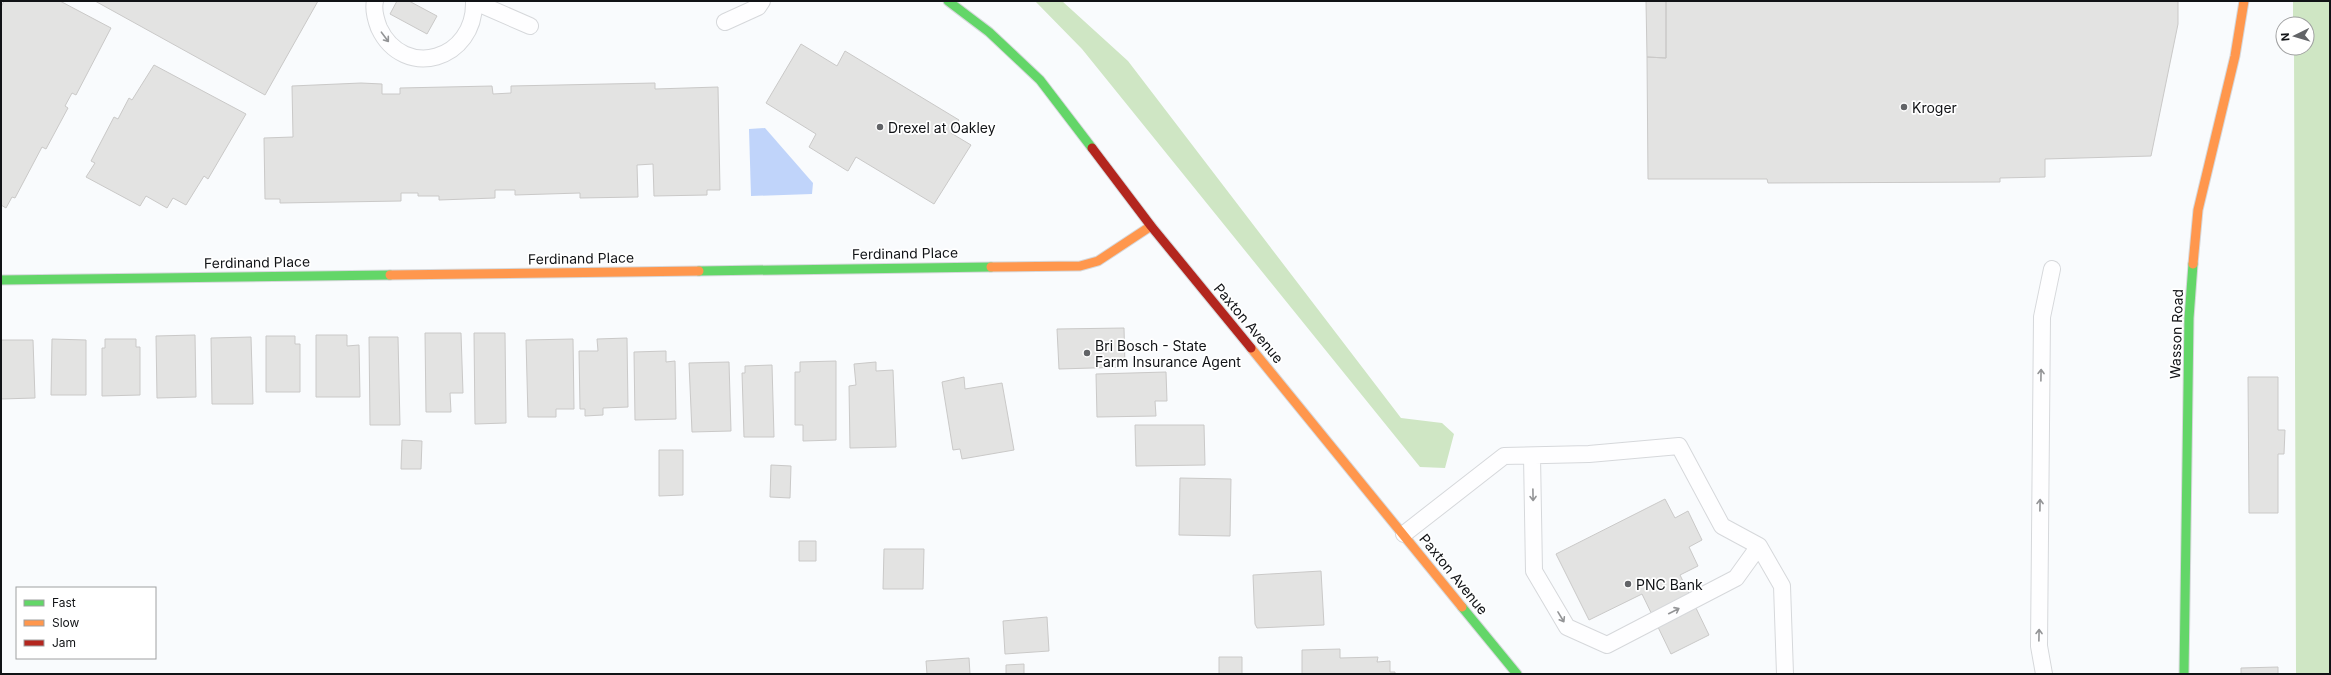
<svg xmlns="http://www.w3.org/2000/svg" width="2331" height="675" font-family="Inter,sans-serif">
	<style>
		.green { fill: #cfe6c4 }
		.water { fill: #c0d4fa }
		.building { fill: #e3e3e2; stroke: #cac9c8 }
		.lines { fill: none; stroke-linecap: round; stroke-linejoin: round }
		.lane-casing { stroke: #d6d8db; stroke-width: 18 }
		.fast-casing { stroke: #d6d8db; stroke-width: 11 }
		.slow-casing { stroke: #d6d8db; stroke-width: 11 }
		.jam-casing { stroke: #d6d8db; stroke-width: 11 }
		.lane { stroke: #fefeff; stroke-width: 16 }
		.fast { stroke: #63d668; stroke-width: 9 }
		.slow { stroke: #ff974d; stroke-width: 9 }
		.jam { stroke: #b3261e; stroke-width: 9 }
		.oneway { stroke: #939496 }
		.poi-dot { fill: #626467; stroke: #fff; stroke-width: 1.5 }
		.labels { text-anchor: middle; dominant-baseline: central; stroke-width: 3.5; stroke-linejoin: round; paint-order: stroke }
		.poi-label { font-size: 14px; fill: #111316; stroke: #fff; text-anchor: start }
		.street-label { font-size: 14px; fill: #111316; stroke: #fff }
	</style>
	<rect width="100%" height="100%" fill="#f9fbfd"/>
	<!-- green -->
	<path class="green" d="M 1035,1 L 1062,1 L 1128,61 L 1401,418 L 1442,423 L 1454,434 L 1445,468 L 1420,467 L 1082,49 Z
		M 2293,1 L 2330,1 L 2330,674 L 2296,674 L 2294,48 L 2307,48 L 2307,24 L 2293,24 Z"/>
	<!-- water -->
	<path class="water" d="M 765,128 L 813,183 L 812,194 L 751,196 L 749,129 Z"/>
	<!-- building -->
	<path class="building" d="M 4,1 L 60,1 L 111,28 L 76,95 L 72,93 L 65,106 L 68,108 L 46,149 L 42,147 L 15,198 L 12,197 L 6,208 L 1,205 L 1,7 Z
		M 95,1 L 318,1 L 265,95 Z
		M 397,1 L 409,1 L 437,16 L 427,34 L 390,14 Z
		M 1646,1 L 1666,1 L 1666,58 L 1647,57 Z
		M 1666,1 L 2178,1 L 2178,24 L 2151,156 L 2045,159 L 2045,177 L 2000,178 L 2000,182 L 1768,183 L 1767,179 L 1648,179 L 1647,57 L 1666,58 Z
		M 801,44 L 837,66 L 845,51 L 959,120 L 951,133 L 971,145 L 934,204 L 856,157 L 848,171 L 846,170 L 809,147 L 816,134 L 766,103 Z
		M 154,65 L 246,114 L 208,179 L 204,176 L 186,205 L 173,198 L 167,208 L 146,196 L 140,206 L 86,177 L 95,163 L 91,161 L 114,117 L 118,119 L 129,98 L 132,100 Z
		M 361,83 L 382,84 L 382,94 L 400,94 L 400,88 L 492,86 L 493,94 L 511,93 L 511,86 L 655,83 L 655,89 L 718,87 L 720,190 L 707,190 L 707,195 L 654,196 L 653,164 L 637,165 L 638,197 L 580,198 L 580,193 L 515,195 L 515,190 L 495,190 L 495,198 L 439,200 L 439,196 L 418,196 L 418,193 L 401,193 L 401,201 L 280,203 L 280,199 L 265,199 L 264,138 L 293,137 L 292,86 Z
		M 1124,328 L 1125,367 L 1059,369 L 1057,329 Z
		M 425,333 L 461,333 L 463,393 L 450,393 L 451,412 L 426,412 Z
		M 474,333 L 505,333 L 506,423 L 475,424 Z
		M 195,335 L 196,397 L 157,398 L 156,336 Z
		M 316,335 L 347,335 L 347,346 L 359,345 L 360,397 L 316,397 Z
		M 266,336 L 295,336 L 295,344 L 300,344 L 300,392 L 266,392 Z
		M 251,337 L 253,404 L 212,404 L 211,338 Z
		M 369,337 L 398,337 L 400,425 L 370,425 Z
		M 627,338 L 628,407 L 603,408 L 603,415 L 585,416 L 585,409 L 580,409 L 579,351 L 598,351 L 597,339 Z
		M 52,339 L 86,340 L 86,395 L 51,395 Z
		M 105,339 L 136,339 L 136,347 L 140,347 L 140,395 L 102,396 L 102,348 L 105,348 Z
		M 573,339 L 574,409 L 556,409 L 556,417 L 528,417 L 526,340 Z
		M 1,340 L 33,340 L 35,398 L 1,399 Z
		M 666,351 L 666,362 L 675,361 L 676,419 L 635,420 L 634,352 Z
		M 836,361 L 836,440 L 803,441 L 803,425 L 795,425 L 795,372 L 800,372 L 800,362 Z
		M 729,362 L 731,431 L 692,432 L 689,363 Z
		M 876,362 L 876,371 L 893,370 L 896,447 L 850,448 L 849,386 L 856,385 L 854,364 Z
		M 772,365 L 774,437 L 744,437 L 742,373 L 745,373 L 745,366 Z
		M 1166,372 L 1167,401 L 1155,401 L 1156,416 L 1097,417 L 1096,374 Z
		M 964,377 L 965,389 L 1002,383 L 1014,450 L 962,459 L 960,449 L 953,450 L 942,382 Z
		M 2248,377 L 2278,377 L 2278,430 L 2285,430 L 2284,454 L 2278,454 L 2278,513 L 2249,513 Z
		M 1135,425 L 1204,425 L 1205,465 L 1136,466 Z
		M 402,440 L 422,441 L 421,469 L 401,469 Z
		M 659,450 L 683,450 L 683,495 L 659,496 Z
		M 771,465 L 791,466 L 790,498 L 770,497 Z
		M 1180,478 L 1231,479 L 1230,536 L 1179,535 Z
		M 1665,499 L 1675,518 L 1688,511 L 1702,540 L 1689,547 L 1698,566 L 1680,575 L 1709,635 L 1671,654 L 1642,594 L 1589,620 L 1556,554 Z
		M 799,541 L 816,541 L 816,561 L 799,561 Z
		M 884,549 L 924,549 L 923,589 L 883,589 Z
		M 1321,571 L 1324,625 L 1257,628 L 1255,624 L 1253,575 Z
		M 1047,617 L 1049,651 L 1005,654 L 1003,621 Z
		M 1340,649 L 1340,658 L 1378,657 L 1377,662 L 1390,661 L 1390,672 L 1395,672 L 1395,674 L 1302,674 L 1302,650 Z
		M 1219,657 L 1242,657 L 1242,674 L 1219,674 Z
		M 969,658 L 970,674 L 927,674 L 926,661 Z
		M 1024,664 L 1024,674 L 1006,674 L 1006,665 Z
		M 2278,667 L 2278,674 L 2241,674 L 2241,668 Z"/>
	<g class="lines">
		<!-- lane casing -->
		<g class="lane-casing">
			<path id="lane" d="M 375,1 C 373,9 376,20 379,28 C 404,81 476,60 474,1
				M 475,2 L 530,26
				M 725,22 L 758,7 L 762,1
				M 1532,456 L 1534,571 L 1567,627 L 1607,645 L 1736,578 L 1759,546
				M 1404,534 L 1504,456 L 1589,454 L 1679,446 L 1722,526 L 1759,546 L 1782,586 L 1785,674
				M 2044,674 L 2039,646 L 2042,317 L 2052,269"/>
		</g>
		<!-- fast casing -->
		<g class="fast-casing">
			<path id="fast" d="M 948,1 L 989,32 L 1040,80 L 1092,148
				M 699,271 L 991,267
				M 1,280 L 390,275
				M 1462,607 L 1517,674
				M 2184,674 L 2189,318 L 2193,264"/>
		</g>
		<!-- slow casing -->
		<g class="slow-casing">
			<path id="slow" d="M 2193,264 L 2198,210 L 2235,56 L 2244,1
				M 991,267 L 1080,266 L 1098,261 L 1151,226
				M 390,275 L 699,271
				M 1251,348 L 1462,607"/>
		</g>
		<!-- jam casing -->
		<g class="jam-casing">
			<path id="jam" d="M 1092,148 L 1151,226 L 1251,348"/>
		</g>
		<!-- lane -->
		<use href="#lane" class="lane"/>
		<!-- fast -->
		<use href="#fast" class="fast"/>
		<!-- slow -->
		<use href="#slow" class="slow"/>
		<!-- jam -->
		<use href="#jam" class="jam"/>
	</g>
	<!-- one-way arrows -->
	<defs><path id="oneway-shaft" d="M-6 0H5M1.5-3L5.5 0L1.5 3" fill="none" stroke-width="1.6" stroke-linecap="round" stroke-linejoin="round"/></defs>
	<g class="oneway">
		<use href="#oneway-shaft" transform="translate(385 37) rotate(53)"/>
		<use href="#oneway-shaft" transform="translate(2041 375) rotate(-89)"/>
		<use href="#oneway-shaft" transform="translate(1533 495) rotate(89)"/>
		<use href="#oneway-shaft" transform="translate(2040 505) rotate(-89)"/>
		<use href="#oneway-shaft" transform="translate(1674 611) rotate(-27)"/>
		<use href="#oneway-shaft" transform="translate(1561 617) rotate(59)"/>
		<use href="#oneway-shaft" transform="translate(2039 635) rotate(-89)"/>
	</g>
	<!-- markers -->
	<g class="poi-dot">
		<circle cx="1904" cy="107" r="4"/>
		<circle cx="880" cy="127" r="4"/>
		<circle cx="1087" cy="353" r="4"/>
		<circle cx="1628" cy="584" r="4"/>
	</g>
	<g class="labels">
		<!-- poi labels -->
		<g class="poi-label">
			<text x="1912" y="107">Kroger</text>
			<text x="888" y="127">Drexel at Oakley</text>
			<text x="1095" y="345">Bri Bosch - State<tspan x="1095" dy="16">Farm Insurance Agent</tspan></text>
			<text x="1636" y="584">PNC Bank</text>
		</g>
		<!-- street labels -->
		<g class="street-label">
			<text transform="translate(905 253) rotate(-1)">Ferdinand Place</text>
			<text transform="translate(581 258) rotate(-1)">Ferdinand Place</text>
			<text transform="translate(257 262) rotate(-1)">Ferdinand Place</text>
			<text transform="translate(1249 323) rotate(50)">Paxton Avenue</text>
			<text transform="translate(2176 334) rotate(-88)">Wasson Road</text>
			<text transform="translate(1454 574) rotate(51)">Paxton Avenue</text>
		</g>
	</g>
	<!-- border -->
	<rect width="2331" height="675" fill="none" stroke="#111316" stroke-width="4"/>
	<!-- legend -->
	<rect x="16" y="587" width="140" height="72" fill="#ffffff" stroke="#a0a1a2"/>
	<rect x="24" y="600" width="20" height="6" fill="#63d668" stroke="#a0a1a2"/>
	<text x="52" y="607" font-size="12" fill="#111316">Fast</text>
	<rect x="24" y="620" width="20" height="6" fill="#ff974d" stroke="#a0a1a2"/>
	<text x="52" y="627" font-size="12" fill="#111316">Slow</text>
	<rect x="24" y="640" width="20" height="6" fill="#b3261e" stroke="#a0a1a2"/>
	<text x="52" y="647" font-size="12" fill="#111316">Jam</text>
	<!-- north arrow -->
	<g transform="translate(2295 36) rotate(265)"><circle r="19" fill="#ffffff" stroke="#a0a1a2"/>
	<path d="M0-3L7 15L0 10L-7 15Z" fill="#626467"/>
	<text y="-6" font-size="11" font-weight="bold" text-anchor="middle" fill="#111316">N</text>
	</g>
</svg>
